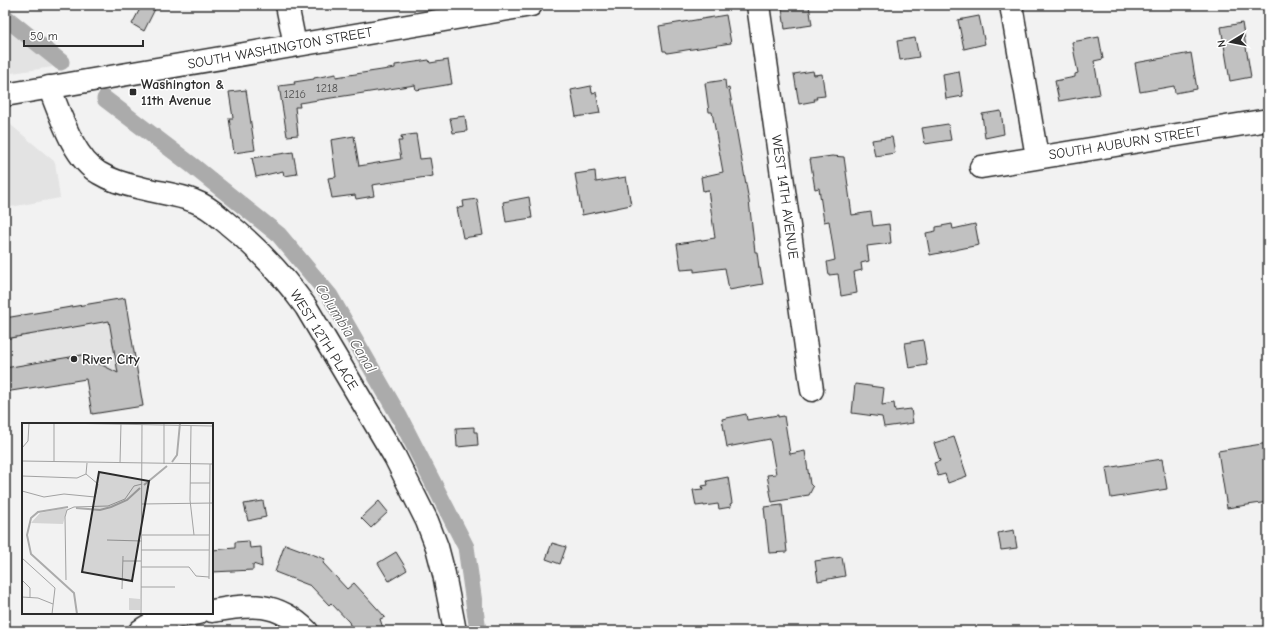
<svg xmlns="http://www.w3.org/2000/svg" width="1273" height="636" font-family="'Comic Neue',sans-serif">
	<style>
		.built { fill: #e3e3e3 }
		.lines { fill: none; stroke-linecap: round; stroke-linejoin: round }
		.canal { stroke: #ababab; stroke-width: 17 }
		.building { fill: #c1c1c1; stroke: #2b2b2b }
		.minor-casing { stroke: #2b2b2b; stroke-width: 25 }
		.major-casing { stroke: #2b2b2b; stroke-width: 25 }
		.minor { stroke: #fff; stroke-width: 22 }
		.major { stroke: #fff; stroke-width: 22 }
		.poi-dot { fill: #2b2b2b; stroke: #fff; stroke-width: 1.5 }
		.labels { text-anchor: middle; dominant-baseline: central; stroke-width: 3; stroke-linejoin: round; paint-order: stroke }
		.number-label { font-size: 12px; fill: #505050 }
		.street-label { font-size: 14px; fill: #2b2b2b; stroke: #fff }
		.poi-label { font-size: 14px; font-weight: bold; fill: #2b2b2b; stroke: #fff; text-anchor: start }
		.water-label { font-size: 15px; font-style: italic; fill: #585858; stroke: #fff }
		.inset-river { fill: none; stroke: #ababab; stroke-width: 2 }
		.inset-road { fill: none; stroke: #a2a2a2; stroke-width: 1 }
		.view { fill: #2b2b2b; fill-opacity: 0.15; stroke: #2b2b2b; stroke-width: 2 }
		.inset-edge { fill: none; stroke: #2b2b2b; stroke-width: 2 }
	</style>
	<rect width="100%" height="100%" fill="#f2f2f2"/>
	<filter id="ink" filterUnits="userSpaceOnUse"><feTurbulence type="fractalNoise" baseFrequency=".025" numOctaves="2"/><feDisplacementMap in="SourceGraphic" scale="8" xChannelSelector="R" yChannelSelector="G"/><feConvolveMatrix kernelMatrix="1 2 1 2 8 2 1 2 1" color-interpolation-filters="sRGB"/></filter>
	<g filter="url(#ink)">
		<!-- built -->
		<path class="built" d="M 5,25 L 53,67 L 5,74 Z
			M 5,120 L 55,162 L 60,198 L 5,208 Z
			M 125,297 L 144,406 L 93,415 L 85,378 L 5,392 L 5,317 Z"/>
		<g class="lines">
			<!-- canal -->
			<path class="canal" d="M 5,17 L 61,62
				M 105,99 L 193,166 L 279,235 L 330,296 L 400,418 L 466,547 L 478,631"/>
		</g>
		<!-- building -->
		<path class="building" d="M 142,5 L 157,5 L 144,31 L 132,24 Z
			M 794,5 L 809,5 L 812,25 L 785,29 L 782,8 L 794,6 Z
			M 726,15 L 731,43 L 667,53 L 666,51 L 663,51 L 659,26 Z
			M 979,16 L 985,44 L 964,49 L 958,20 Z
			M 1242,23 L 1251,77 L 1230,81 L 1221,27 Z
			M 1099,37 L 1103,59 L 1094,61 L 1100,94 L 1059,101 L 1055,81 L 1075,77 L 1075,74 L 1078,73 L 1072,42 Z
			M 915,38 L 919,57 L 900,60 L 897,41 Z
			M 1191,53 L 1197,89 L 1175,93 L 1174,86 L 1140,92 L 1135,63 Z
			M 429,60 L 430,63 L 448,60 L 452,84 L 416,90 L 415,85 L 299,103 L 300,107 L 295,107 L 298,135 L 287,136 L 279,86 L 295,84 L 294,82 L 314,79 L 314,78 L 336,74 L 336,77 L 395,68 L 395,65 Z
			M 813,71 L 814,75 L 822,74 L 825,96 L 816,97 L 817,99 L 814,99 L 815,101 L 799,104 L 794,74 Z
			M 959,71 L 963,96 L 946,99 L 943,74 Z
			M 725,80 L 726,89 L 729,88 L 749,201 L 755,252 L 757,252 L 759,268 L 760,268 L 763,284 L 729,290 L 725,268 L 694,272 L 694,269 L 681,270 L 677,244 L 715,238 L 708,190 L 703,191 L 701,177 L 723,172 L 712,112 L 709,112 L 705,83 Z
			M 591,86 L 592,93 L 596,92 L 600,113 L 576,117 L 571,90 Z
			M 246,90 L 255,150 L 234,153 L 229,118 L 233,118 L 229,92 Z
			M 1001,111 L 1004,134 L 985,138 L 982,114 Z
			M 465,116 L 467,131 L 453,133 L 450,118 Z
			M 948,124 L 951,140 L 925,144 L 922,128 Z
			M 416,134 L 420,159 L 430,158 L 433,176 L 372,185 L 374,196 L 356,199 L 355,195 L 332,198 L 328,178 L 336,177 L 331,140 L 354,136 L 359,166 L 401,159 L 398,141 L 402,141 L 401,136 Z
			M 892,137 L 895,153 L 875,156 L 872,140 Z
			M 293,152 L 297,174 L 284,176 L 283,171 L 256,177 L 252,158 Z
			M 832,156 L 844,157 L 852,215 L 871,212 L 873,226 L 889,224 L 891,243 L 867,246 L 869,261 L 861,263 L 862,270 L 854,272 L 857,293 L 841,296 L 838,274 L 829,275 L 827,262 L 835,260 L 829,221 L 824,222 L 819,188 L 815,189 L 810,159 Z
			M 595,171 L 596,182 L 626,177 L 631,205 L 582,215 L 575,174 Z
			M 529,197 L 532,218 L 506,222 L 503,202 Z
			M 477,199 L 483,235 L 463,238 L 457,208 L 464,207 L 463,201 Z
			M 952,224 L 953,229 L 975,224 L 979,245 L 930,255 L 926,233 L 936,231 L 936,227 Z
			M 125,298 L 143,406 L 92,414 L 86,379 L 5,392 L 5,368 L 82,355 L 118,373 L 109,321 L 5,339 L 5,318 Z
			M 923,340 L 927,365 L 909,368 L 905,343 Z
			M 855,384 L 884,388 L 882,405 L 894,403 L 895,411 L 911,409 L 913,423 L 884,427 L 882,417 L 852,413 Z
			M 746,414 L 747,420 L 778,415 L 778,417 L 784,416 L 790,454 L 805,451 L 810,484 L 813,487 L 809,495 L 802,496 L 802,497 L 772,502 L 767,475 L 776,474 L 770,439 L 727,447 L 722,419 Z
			M 474,427 L 474,432 L 477,432 L 478,445 L 457,447 L 456,428 Z
			M 954,437 L 967,476 L 948,483 L 945,474 L 938,476 L 934,463 L 940,461 L 934,443 Z
			M 1268,443 L 1268,502 L 1227,508 L 1218,451 Z
			M 1162,459 L 1167,489 L 1111,498 L 1106,468 Z
			M 728,477 L 732,503 L 730,504 L 731,507 L 719,509 L 718,504 L 704,506 L 704,505 L 696,506 L 693,490 L 703,489 L 702,486 L 708,485 L 707,481 Z
			M 263,501 L 266,517 L 248,521 L 244,504 Z
			M 379,501 L 388,512 L 371,528 L 361,518 Z
			M 782,505 L 787,552 L 769,553 L 764,507 Z
			M 1014,530 L 1017,548 L 1001,550 L 998,533 Z
			M 249,541 L 250,548 L 261,547 L 262,567 L 253,564 L 253,570 L 212,572 L 212,550 L 235,548 L 235,542 Z
			M 552,543 L 566,547 L 560,564 L 546,559 Z
			M 285,544 L 325,559 L 323,563 L 347,589 L 354,583 L 385,617 L 380,619 L 384,631 L 352,631 L 349,622 L 331,603 L 329,605 L 311,586 L 275,572 Z
			M 396,552 L 407,570 L 389,581 L 378,563 Z
			M 842,557 L 845,576 L 818,581 L 815,561 Z"/>
		<g class="lines">
			<!-- minor casing -->
			<g class="minor-casing">
				<path id="minor" d="M 287,5 L 295,45
					M 758,5 L 812,390
					M 1011,5 L 1037,157
					M 49,87 C 60,113 73,158 99,173 C 112,181 127,185 141,188 C 159,193 177,194 194,201 C 205,205 214,212 222,219 C 254,244 282,274 306,307 L 395,457 L 427,521 L 437,547 L 444,574 L 455,631
					M 981,167 L 1268,120
					M 212,611 C 251,604 277,601 307,631
					M 140,631 C 157,618 177,617 198,613"/>
			</g>
			<!-- major casing -->
			<g class="major-casing">
				<path id="major" d="M 5,95 L 531,5"/>
			</g>
			<!-- minor -->
			<use href="#minor" class="minor"/>
			<!-- major -->
			<use href="#major" class="major"/>
		</g>
	</g>
	<!-- markers -->
	<g class="poi-dot">
		<rect x="129" y="88" width="8" height="8" rx="2"/>
		<circle cx="74" cy="359" r="4"/>
	</g>
	<g class="labels">
		<!-- number labels -->
		<g class="number-label">
			<text x="327" y="88">1218</text>
			<text x="295" y="94">1216</text>
		</g>
		<!-- street labels -->
		<g class="street-label">
			<text transform="translate(280 48) rotate(-10)">SOUTH WASHINGTON STREET</text>
			<text transform="translate(1125 143) rotate(-9)">SOUTH AUBURN STREET</text>
			<text transform="translate(785 197) rotate(82)">WEST 14TH AVENUE</text>
			<text transform="translate(324 340) rotate(58)">WEST 12TH PLACE</text>
		</g>
		<!-- poi labels -->
		<g class="poi-label">
			<text x="141" y="84">Washington &amp;<tspan x="141" dy="16">11th Avenue</tspan></text>
			<text x="82" y="359">River City</text>
		</g>
		<!-- water labels -->
		<g class="water-label">
			<text transform="translate(346 328) rotate(58)">Columbia Canal</text>
		</g>
	</g>
	<!-- overview -->
	<g transform="translate(22 423)">
		<rect width="191" height="191" fill="#f2f2f2"/>
		<path d="M 39,86 L 45,86 L 41,101 L 9,100 L 18,90 ZM 107,175 L 118,176 L 118,187 L 107,187 Z" fill="#d5d5d5"/>
		<path class="inset-river" d="M 150,39 L 155,32 L 158,0M 122,62 L 145,43M 46,84 L 16,89 L 9,95 L 5,112 L 9,131 L 52,170 L 55,191M 54,85 L 78,87 L 89,84 L 105,77 L 118,65"/>
		<path class="inset-road" d="M 38,0 L 191,3M 169,3 L 168,77 L 172,112M 0,25 L 6,18 L 7,0M 0,38 L 191,41M 32,39 L 32,0M 98,40 L 99,0M 142,41 L 142,0M 0,53 L 55,55 L 64,51M 168,60 L 188,60M 0,68 L 22,74 L 42,71 L 73,74 L 76,61 L 64,51 L 65,40M 120,81 L 191,80M 120,112 L 187,112M 85,117 L 120,118M 119,127 L 187,127M 0,135 L 33,165 L 30,191M 101,138 L 119,138M 119,144 L 167,144 L 174,153 L 187,154M 187,156 L 188,41M 0,157 L 8,165 L 8,174M 44,157 L 43,94 L 45,87 L 52,84 L 86,83 L 103,76 L 112,63 L 120,61M 119,164 L 153,164M 100,166 L 101,133M 0,174 L 16,175 L 31,181M 119,191 L 120,0"/>
		<path class="view" d="M 77,49 L 127,58 L 110,158 L 60,149 Z"/>
		<rect width="191" height="191" class="inset-edge"/>
	</g>
	<!-- margin -->
	<rect width="1273" height="636" fill="none" stroke="#fff" stroke-width="20"/>
	<rect x="10" y="10" width="1253" height="616" fill="none" stroke="#2b2b2b" stroke-width="1.5" filter="url(#ink)"/>
	<!-- north arrow -->
	<g transform="translate(1231 42) rotate(260)" stroke="#ffffff" stroke-width="3" paint-order="stroke">
	<path d="M0-3L7 15L0 10L-7 15Z" fill="#2b2b2b"/>
	<text y="-6" font-size="11" font-weight="bold" text-anchor="middle" fill="#2b2b2b">N</text>
	</g>
	<!-- scale -->
	<path d="M24 40v6h119v-6" fill="none" stroke="#2b2b2b" stroke-width="2"/>
	<text x="30" y="40" font-size="12" fill="#2b2b2b" stroke="#ffffff" stroke-width="3" paint-order="stroke">50 m</text>
</svg>
